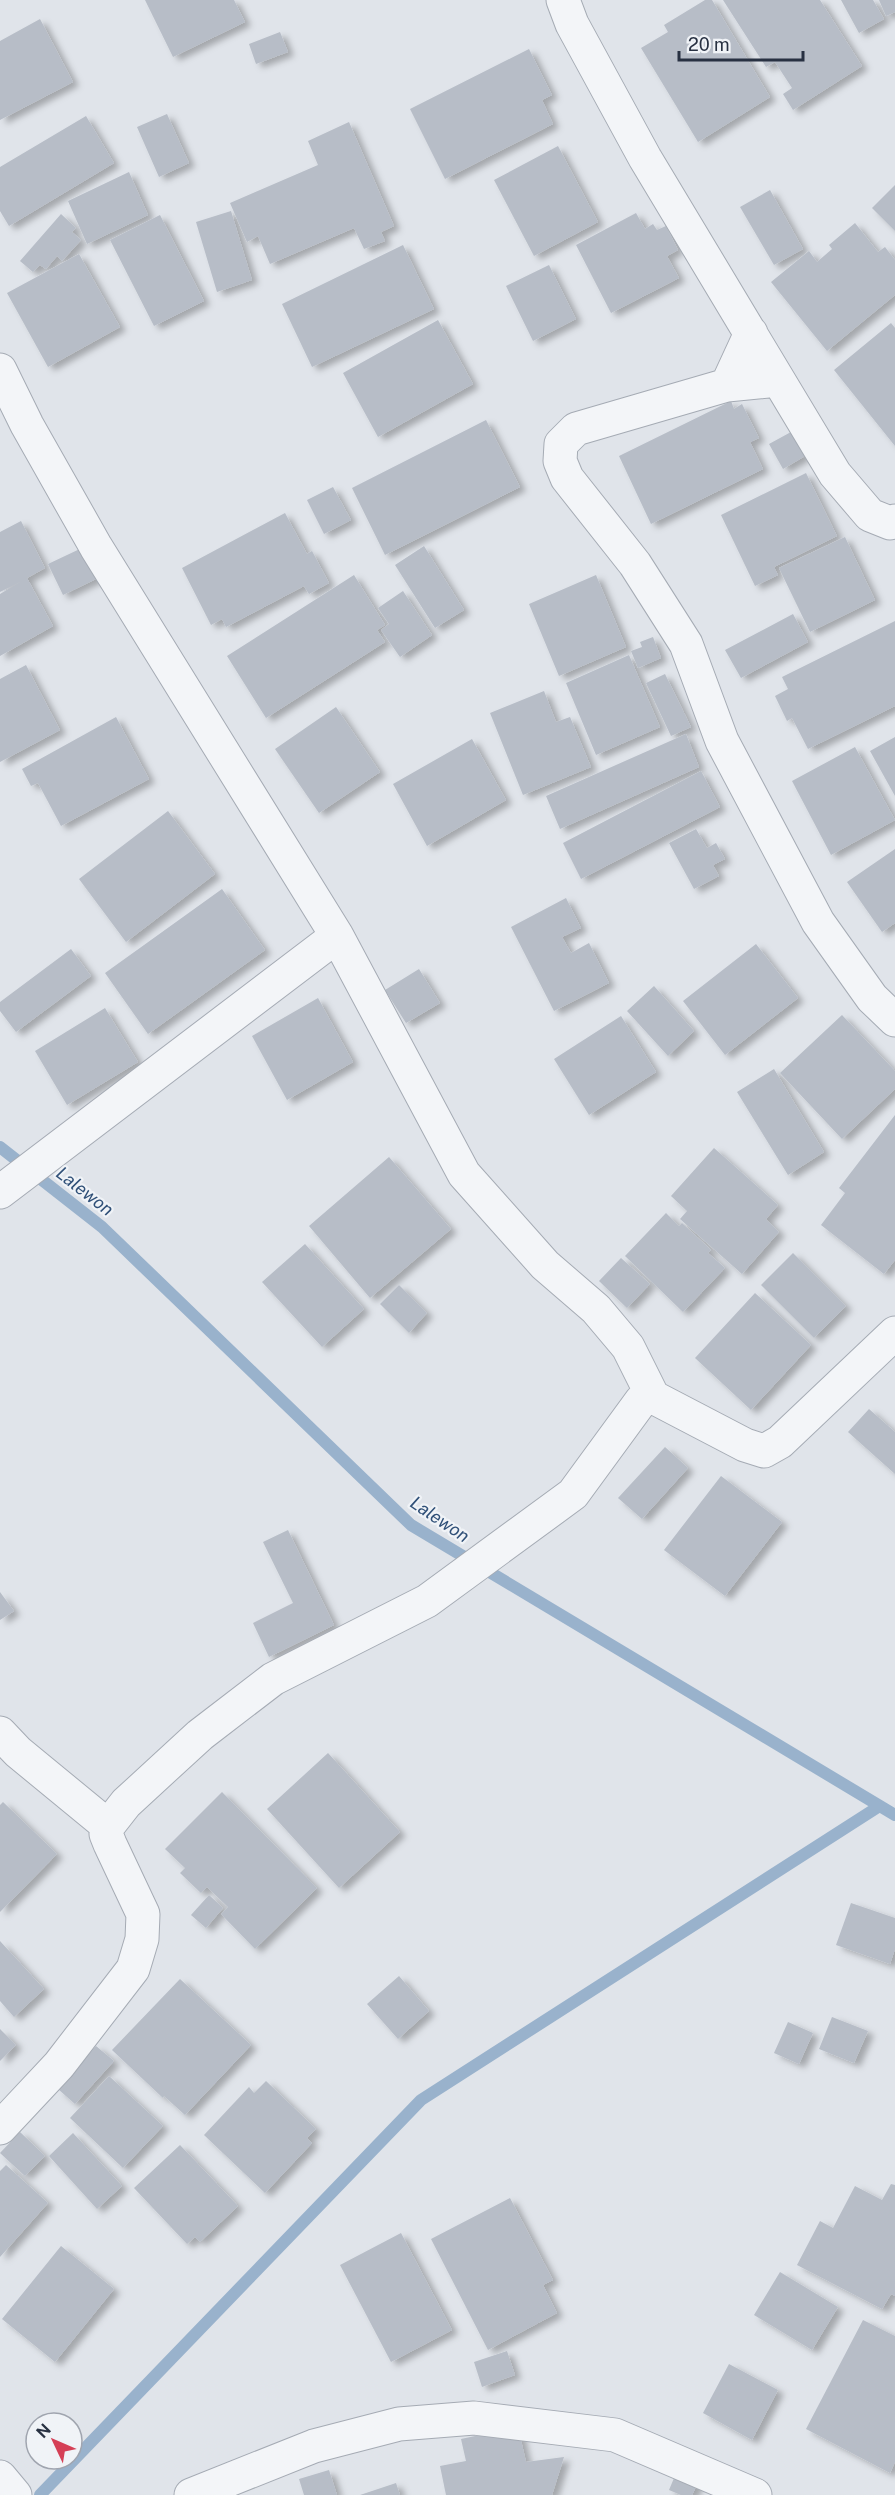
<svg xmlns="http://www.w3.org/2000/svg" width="895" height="2495" font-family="'Public Sans',sans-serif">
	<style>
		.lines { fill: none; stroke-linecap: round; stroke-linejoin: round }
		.stream { stroke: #99b2cc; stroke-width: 12 }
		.building { fill: #b7bdc7; filter: url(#shadow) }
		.minor-casing { stroke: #a5abb4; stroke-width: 35 }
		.minor { stroke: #f3f5f8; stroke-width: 33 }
		.labels { text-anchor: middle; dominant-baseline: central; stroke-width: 4.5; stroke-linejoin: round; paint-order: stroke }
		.water-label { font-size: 18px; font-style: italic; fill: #305078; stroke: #f0f3f7 }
	</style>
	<defs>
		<filter id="shadow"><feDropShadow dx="6" dy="4" stdDeviation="3" flood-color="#0004"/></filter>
	</defs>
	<rect width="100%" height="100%" fill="#e0e4ea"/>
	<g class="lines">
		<!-- stream -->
		<path class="stream" d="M 0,1147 L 102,1227 L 411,1525 L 895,1815
			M 40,2495 L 421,2100 L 878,1807"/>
	</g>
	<!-- building -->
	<path class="building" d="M 145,0 L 234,0 L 245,22 L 173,57 Z
		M 705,0 L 712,0 L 770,97 L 698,142 L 641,48 L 668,32 L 664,25 Z
		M 723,0 L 820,0 L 862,66 L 793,110 L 783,94 L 792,88 L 775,62 L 766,67 Z
		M 841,0 L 873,0 L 884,19 L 859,33 Z
		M 879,0 L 895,0 L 895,12 L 886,16 Z
		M 40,19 L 73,82 L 0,120 L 0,41 Z
		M 280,32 L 288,52 L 256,64 L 249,44 Z
		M 529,49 L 552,95 L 542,100 L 553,124 L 445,179 L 410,109 Z
		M 167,114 L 189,163 L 159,177 L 137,127 Z
		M 86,116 L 114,163 L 9,226 L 0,211 L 0,167 Z
		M 349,122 L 394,226 L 381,232 L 385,241 L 364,249 L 354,228 L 270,264 L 258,236 L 247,242 L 230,203 L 318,165 L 308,141 Z
		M 558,146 L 598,222 L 534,256 L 494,180 Z
		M 129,172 L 148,215 L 87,244 L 68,201 Z
		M 895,185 L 895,231 L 872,208 Z
		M 770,190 L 803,249 L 774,265 L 740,207 Z
		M 231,211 L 252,280 L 217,292 L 196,222 Z
		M 636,213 L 645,229 L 653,224 L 657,230 L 666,226 L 678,250 L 667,256 L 679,278 L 611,313 L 576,245 Z
		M 61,214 L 76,228 L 72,232 L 81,240 L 62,261 L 57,256 L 46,269 L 40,265 L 33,272 L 20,261 Z
		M 160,215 L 204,301 L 154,326 L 110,240 Z
		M 855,223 L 878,252 L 885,247 L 895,260 L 895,295 L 827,351 L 771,282 L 809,251 L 817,262 L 832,249 L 829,245 Z
		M 403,245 L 434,309 L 312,367 L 282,304 Z
		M 79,254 L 120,327 L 48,367 L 7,293 Z
		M 549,265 L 576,319 L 533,341 L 506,286 Z
		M 438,320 L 473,384 L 378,437 L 343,373 Z
		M 891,323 L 895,328 L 895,446 L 834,370 Z
		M 731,401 L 734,409 L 742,404 L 759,438 L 750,442 L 763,469 L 651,524 L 619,456 Z
		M 486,420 L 520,487 L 385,555 L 352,488 Z
		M 791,432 L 805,456 L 783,469 L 769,444 Z
		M 806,473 L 837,536 L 774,567 L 778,575 L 755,586 L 721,515 Z
		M 333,487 L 351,520 L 324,534 L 307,500 Z
		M 285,513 L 307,554 L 312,551 L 329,583 L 309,594 L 304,586 L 226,627 L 222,619 L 211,625 L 182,568 Z
		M 21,521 L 45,568 L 27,578 L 53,626 L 0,656 L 0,594 L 22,581 L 0,592 L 0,532 Z
		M 845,537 L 875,600 L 810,632 L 779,568 Z
		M 424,546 L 464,610 L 435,628 L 395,565 Z
		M 84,547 L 98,578 L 63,595 L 48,564 Z
		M 354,575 L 385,625 L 377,630 L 385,642 L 266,718 L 227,656 Z
		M 596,575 L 626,647 L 559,676 L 529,604 Z
		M 403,591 L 432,635 L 400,657 L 381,630 L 389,624 L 378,608 Z
		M 793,614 L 808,642 L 741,678 L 725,650 Z
		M 895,621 L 895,706 L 808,749 L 792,718 L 787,721 L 775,696 L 788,689 L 782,677 Z
		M 653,637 L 661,658 L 638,668 L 631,651 L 642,647 L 640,642 Z
		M 629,655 L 660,727 L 596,755 L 566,683 Z
		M 26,665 L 60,730 L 0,762 L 0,679 Z
		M 665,674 L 691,727 L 671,736 L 646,683 Z
		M 544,691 L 556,722 L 570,717 L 591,767 L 523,795 L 490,713 Z
		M 336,707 L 380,772 L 319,813 L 275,749 Z
		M 116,717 L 149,779 L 61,826 L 38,783 L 31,786 L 22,769 Z
		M 686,734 L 699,767 L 560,829 L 546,796 Z
		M 895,737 L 895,796 L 870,751 Z
		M 472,739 L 506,800 L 427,846 L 393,784 Z
		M 855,747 L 895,820 L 831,855 L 792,781 Z
		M 701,771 L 720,807 L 581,879 L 563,843 Z
		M 168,811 L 215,874 L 126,942 L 79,879 Z
		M 696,829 L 707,848 L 716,843 L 725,859 L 713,865 L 719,876 L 694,889 L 669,843 Z
		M 895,849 L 895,923 L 882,932 L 847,882 Z
		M 222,889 L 265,950 L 148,1034 L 105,973 Z
		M 566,898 L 581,928 L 562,937 L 571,953 L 589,943 L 609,983 L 554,1011 L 511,927 Z
		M 756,944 L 798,998 L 725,1055 L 683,1001 Z
		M 71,949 L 91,976 L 16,1032 L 0,1011 L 0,1002 Z
		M 419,969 L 440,1003 L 406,1023 L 385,990 Z
		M 654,986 L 694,1031 L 668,1056 L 627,1011 Z
		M 318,998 L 353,1062 L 287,1100 L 252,1036 Z
		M 105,1008 L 138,1062 L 67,1105 L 35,1051 Z
		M 842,1015 L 895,1071 L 895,1089 L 842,1139 L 780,1073 Z
		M 621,1016 L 656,1072 L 589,1115 L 554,1059 Z
		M 774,1069 L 824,1152 L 788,1175 L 737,1092 Z
		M 895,1115 L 895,1260 L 884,1274 L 821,1225 L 845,1193 L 839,1188 Z
		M 714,1148 L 778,1205 L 766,1219 L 779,1232 L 742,1274 L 680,1219 L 687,1211 L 671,1196 Z
		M 389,1157 L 451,1229 L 370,1298 L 309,1226 Z
		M 666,1213 L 679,1226 L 682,1223 L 711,1250 L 708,1253 L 725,1268 L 683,1312 L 625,1256 Z
		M 305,1244 L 364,1309 L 322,1347 L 262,1282 Z
		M 793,1253 L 846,1306 L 814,1338 L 761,1285 Z
		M 621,1258 L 650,1284 L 627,1308 L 599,1281 Z
		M 399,1285 L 427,1313 L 409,1333 L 380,1304 Z
		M 755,1293 L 811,1345 L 751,1410 L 695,1358 Z
		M 869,1409 L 895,1432 L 895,1474 L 848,1432 Z
		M 665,1447 L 688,1468 L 642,1519 L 618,1498 Z
		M 721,1476 L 782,1522 L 725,1596 L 664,1550 Z
		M 288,1530 L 334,1625 L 269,1657 L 253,1623 L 293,1603 L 263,1542 Z
		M 0,1592 L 14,1611 L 0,1620 Z
		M 328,1753 L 400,1832 L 339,1888 L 267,1809 Z
		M 222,1792 L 317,1888 L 255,1949 L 221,1914 L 228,1907 L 207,1887 L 201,1893 L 180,1873 L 185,1868 L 165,1849 Z
		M 3,1802 L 57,1854 L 0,1912 L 0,1805 Z
		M 209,1895 L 223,1908 L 206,1928 L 191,1915 Z
		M 851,1903 L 895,1918 L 895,1949 L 890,1964 L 836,1945 Z
		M 0,1941 L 44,1989 L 14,2017 L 0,2001 Z
		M 399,1976 L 429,2011 L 398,2039 L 367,2004 Z
		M 180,1979 L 251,2045 L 185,2115 L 164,2096 L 163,2098 L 112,2050 Z
		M 832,2017 L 868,2031 L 854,2063 L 819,2049 Z
		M 788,2022 L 813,2033 L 799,2064 L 774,2053 Z
		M 0,2029 L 16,2045 L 0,2061 Z
		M 96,2046 L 114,2061 L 75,2104 L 58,2089 Z
		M 109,2076 L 163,2126 L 123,2168 L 70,2118 Z
		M 266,2081 L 316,2129 L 307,2138 L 312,2143 L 265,2193 L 204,2135 L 249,2087 L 254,2093 Z
		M 20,2132 L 45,2156 L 25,2176 L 0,2153 Z
		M 73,2133 L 122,2186 L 97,2209 L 49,2156 Z
		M 180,2145 L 238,2206 L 200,2242 L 195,2237 L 187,2244 L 134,2188 Z
		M 6,2165 L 48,2203 L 0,2257 L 0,2171 Z
		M 891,2184 L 895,2185 L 895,2296 L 891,2294 L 882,2309 L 797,2265 L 820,2221 L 833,2228 L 855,2186 L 882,2200 Z
		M 510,2198 L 553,2280 L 543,2285 L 557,2313 L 488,2350 L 431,2239 Z
		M 401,2233 L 452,2330 L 391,2362 L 340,2265 Z
		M 61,2246 L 114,2289 L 55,2362 L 2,2319 Z
		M 780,2272 L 838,2307 L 812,2350 L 754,2315 Z
		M 863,2320 L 895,2336 L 895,2462 L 890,2473 L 806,2429 Z
		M 507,2351 L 515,2375 L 482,2387 L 474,2362 Z
		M 729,2364 L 778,2390 L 752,2440 L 703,2413 Z
		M 518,2427 L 526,2462 L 564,2457 L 552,2495 L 446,2495 L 440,2466 L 466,2461 L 461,2439 Z
		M 329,2470 L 337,2495 L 304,2495 L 299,2479 Z
		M 677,2471 L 699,2481 L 692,2495 L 681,2495 L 669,2490 Z
		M 396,2483 L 400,2495 L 360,2495 Z"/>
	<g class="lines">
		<!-- minor casing -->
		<g class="minor-casing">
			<path id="minor" d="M 563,0 L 572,24 L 645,158 L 835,474 L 870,515 L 890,523 L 895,521
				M 751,333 L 727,385 L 778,380
				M 0,370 L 27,425 L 96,547 L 337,936
				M 727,385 L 576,429 L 561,444 L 560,461 L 567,478 L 635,564 L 686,644 L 722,741 L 818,922 L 872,998 L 895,1020
				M 0,1192 L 337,936 L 464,1174 L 545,1265 L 596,1309 L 628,1347 L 653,1397
				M 0,1733 L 18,1752 L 108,1826
				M 0,2128 L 59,2065 L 133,1969 L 142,1939 L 143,1914 L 110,1844 L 106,1834 L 108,1826 L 126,1803 L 200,1735 L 273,1679 L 427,1601 L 573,1494 L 641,1401 L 647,1397 L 653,1397 L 745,1445 L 764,1451 L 780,1442 L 895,1333
				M 0,2477 L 15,2495
				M 191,2495 L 314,2446 L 399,2424 L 474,2418 L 615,2435 L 755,2495"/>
		</g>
		<!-- minor -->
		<use href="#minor" class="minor"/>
	</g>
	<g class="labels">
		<!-- water labels -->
		<g class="water-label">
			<text transform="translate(85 1191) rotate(38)">Lalewon</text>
			<text transform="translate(440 1519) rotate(34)">Lalewon</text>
		</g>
	</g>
	<!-- north arrow -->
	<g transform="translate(54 2441) rotate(314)"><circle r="28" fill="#f0f3f7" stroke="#a0a5af" stroke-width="1.5"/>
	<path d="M0-4.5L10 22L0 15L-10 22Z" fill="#d53f56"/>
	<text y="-9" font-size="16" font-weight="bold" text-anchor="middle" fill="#283142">N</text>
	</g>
	<!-- scale -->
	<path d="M679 51v9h124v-9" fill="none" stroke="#283142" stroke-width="3"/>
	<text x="688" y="51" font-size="18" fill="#283142" stroke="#f0f3f7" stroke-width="4.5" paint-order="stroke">20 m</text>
</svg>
